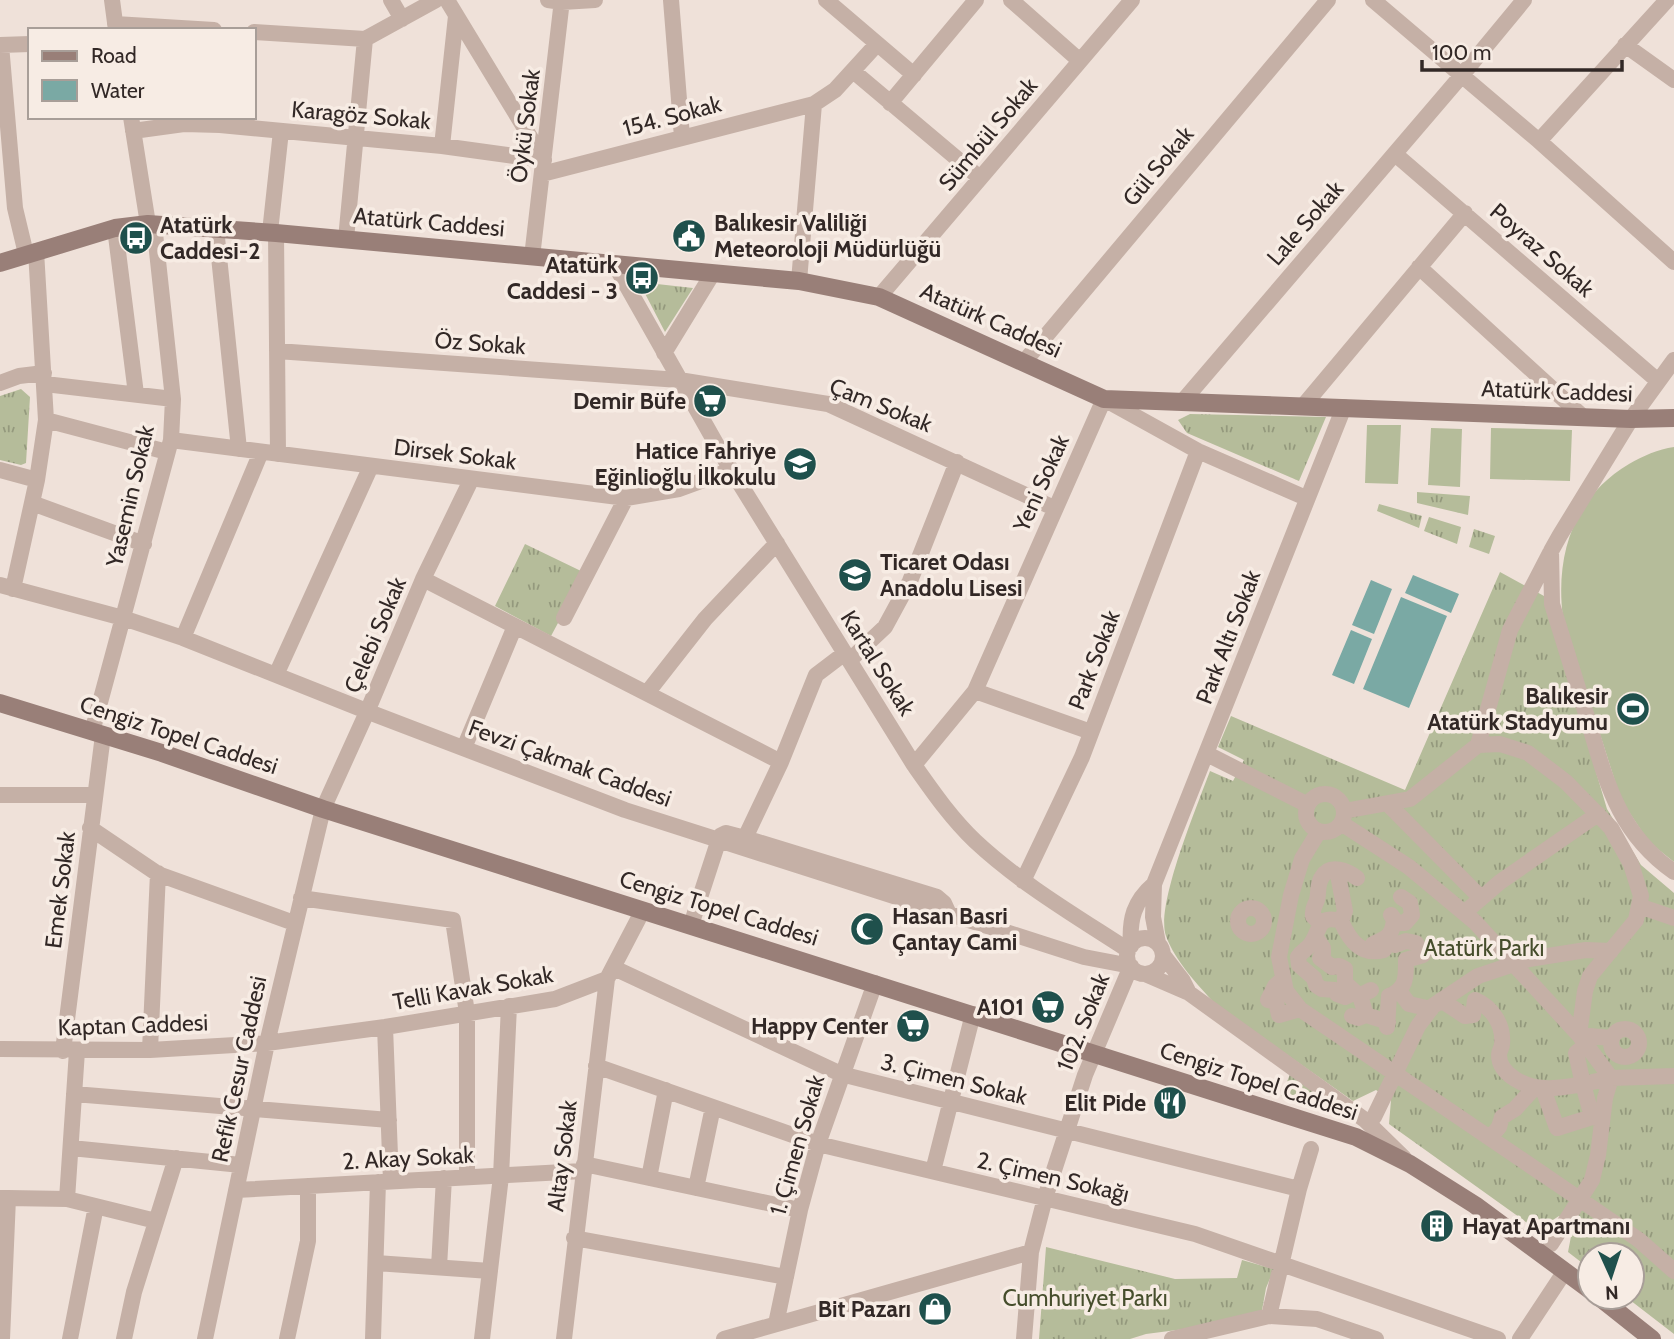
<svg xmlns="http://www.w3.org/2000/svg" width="1674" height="1339" font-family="Cabin,sans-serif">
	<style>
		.grass { fill: url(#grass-tufts) }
		.garden { fill: #b5bc9a }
		.water { fill: #7aa9a4 }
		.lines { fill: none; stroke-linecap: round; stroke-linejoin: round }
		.street { stroke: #c5b0a6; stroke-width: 16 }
		.secondary { stroke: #997f78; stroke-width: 18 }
		.labels { text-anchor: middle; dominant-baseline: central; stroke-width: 7; stroke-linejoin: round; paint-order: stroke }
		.street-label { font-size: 23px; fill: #322826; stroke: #f7ece4 }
		.poi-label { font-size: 23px; font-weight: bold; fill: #322826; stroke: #f7ece4; text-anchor: end }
		.park-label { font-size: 23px; fill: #464e2c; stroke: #f7ece4 }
	</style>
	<defs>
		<pattern id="grass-tufts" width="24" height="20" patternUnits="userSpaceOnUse" patternTransform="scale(1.75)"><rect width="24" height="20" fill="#b5bc9a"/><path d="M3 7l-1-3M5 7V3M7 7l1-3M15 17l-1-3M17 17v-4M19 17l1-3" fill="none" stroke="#94997d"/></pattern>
	</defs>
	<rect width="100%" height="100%" fill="#efe1d9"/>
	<!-- grass -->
	<path class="grass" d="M 639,282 L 693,288 L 665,332 Z
		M 21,389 L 30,397 L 26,463 L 21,465 L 0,460 L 0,396 Z
		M 1190,414 L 1326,417 L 1299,481 L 1187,433 L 1178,420 Z
		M 1417,492 L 1470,496 L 1468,515 L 1417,503 Z
		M 1379,504 L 1422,516 L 1419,528 L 1377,511 Z
		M 1429,517 L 1461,527 L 1457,544 L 1424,531 Z
		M 1474,529 L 1495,536 L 1489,554 L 1469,547 Z
		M 525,544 L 581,571 L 558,617 L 558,623 L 551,636 L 495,606 Z
		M 1500,572 L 1544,596 L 1607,809 L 1641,865 L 1674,893 L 1674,1334 L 1626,1297 L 1632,1297 L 1632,1255 L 1590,1255 L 1590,1269 L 1568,1252 L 1573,1226 L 1559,1216 L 1537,1230 L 1389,1124 L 1391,1100 L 1376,1090 L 1353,1101 L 1216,1005 C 1198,985 1175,961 1166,936 C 1155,906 1198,804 1210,771 L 1233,781 L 1244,760 L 1218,747 L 1231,716 L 1405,790 Z
		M 1291,1072 L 1348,1119 L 1281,1096 Z
		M 1046,1247 L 1175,1279 L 1237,1278 L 1242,1260 L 1274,1269 L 1266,1288 L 1261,1316 L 1239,1322 L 1146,1334 L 1130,1339 L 1039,1339 Z"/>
	<!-- garden -->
	<path class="garden" d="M 1367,425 L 1401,425 L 1398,484 L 1365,483 Z
		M 1431,428 L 1462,429 L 1460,487 L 1428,485 Z
		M 1491,428 L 1572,430 L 1570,481 L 1490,479 Z
		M 1674,447 L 1674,862 L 1649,842 L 1621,800 L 1563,618 C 1555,556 1573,497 1629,464 C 1643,456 1658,449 1674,447 Z"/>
	<!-- water -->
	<path class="water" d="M 1413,575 L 1459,594 L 1451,613 L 1405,593 Z
		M 1371,580 L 1392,589 L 1374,634 L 1352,625 Z
		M 1401,597 L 1447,616 L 1409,708 L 1363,689 Z
		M 1351,630 L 1372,639 L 1354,684 L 1332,675 Z"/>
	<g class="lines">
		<!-- street -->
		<path class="street" d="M 112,0 L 116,30
			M 391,0 L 402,19
			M 447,0 L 544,160
			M 548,0 L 562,2 L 595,0
			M 671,0 L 682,137
			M 826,0 L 914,75
			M 1011,0 L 1080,61
			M 1373,0 L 1539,141 L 1674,262
			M 115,24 L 214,30
			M 254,32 L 365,39 L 436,0
			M 0,45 L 30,44
			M 1,45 L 15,208 L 26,254
			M 1625,45 L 1674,80
			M 853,71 L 980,178
			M 890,103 L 976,0
			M 131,117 L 148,224
			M 133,131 L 184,124 L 220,125 L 442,146 L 544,160
			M 1539,141 L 1667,0
			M 442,146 L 456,16
			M 1395,154 L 1658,381
			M 542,174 L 814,104 L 835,90 L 877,44
			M 115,228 L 136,394
			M 216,228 L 239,449
			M 270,232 L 281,131
			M 276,233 L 278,454
			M 346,239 L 365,39
			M 532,257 L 562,0
			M 615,265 L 727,463 L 914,765 C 933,792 951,818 975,841 C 1021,884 1076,916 1128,950
			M 1419,267 L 1582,416
			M 799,281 L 814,104
			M 879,297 L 1132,0
			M 277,351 L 679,380 L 828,404 L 1054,508
			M 664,353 L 713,273
			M 1674,360 L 1631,419 L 1560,535 L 1551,551 L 1552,604 C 1564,642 1575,679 1587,717 C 1606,780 1617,832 1674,872
			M 1024,362 L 1328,0
			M 0,383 L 19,376 L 44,373
			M 45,384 L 173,399
			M 1183,401 L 1462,75 L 1524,0
			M 1304,405 L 1465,213
			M 46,420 L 167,452
			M 171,440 L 626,498 L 679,489 L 731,470
			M 0,470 L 37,480
			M 32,503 L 144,544
			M 423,579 L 781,762
			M 0,585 L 123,618 L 183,638 L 374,714 L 625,810 L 1084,957 L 1131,966 L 1085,1075 L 1045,1198 L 1031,1252 L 1024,1339
			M 13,589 L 37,480 L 46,420 L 36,251
			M 564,618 L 626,498
			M 183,638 L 261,452
			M 850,660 L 885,627 L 910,581 L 957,462
			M 276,675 L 371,466
			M 975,691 L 1091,732
			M 647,693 L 705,619 L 777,543
			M 92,732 L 171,440 L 173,399 L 154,224
			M 1478,745 L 1510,630 L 1550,553
			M 464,748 L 515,626
			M 1213,757 L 1308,805
			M 914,765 L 975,691 L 1104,399 L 1198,451 L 1306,498
			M1306 813a19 19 0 1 1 38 0a19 19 0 1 1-38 0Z
			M 0,795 L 94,795
			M 1388,804 L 1481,898
			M 1344,811 L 1410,799 L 1478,745 L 1500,744 L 1528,753 L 1566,782 L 1611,828 L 1631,864 L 1641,896 L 1636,920 L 1590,976 L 1585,991 L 1579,1035 L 1611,1078 L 1674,1076
			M 1341,823 L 1409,867 L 1475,922 L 1579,1035 L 1611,1038
			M 90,828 L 158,874 L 294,923
			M 1319,831 L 1302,859 L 1291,895 L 1279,957 L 1286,991 L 1300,1009 L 1559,1185 L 1639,1240 L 1674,1271
			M 745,838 L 937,897 L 944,903 L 949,914
			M 1337,870 L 1345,911 L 1341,921
			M 1023,881 L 1082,757 L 1198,451
			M 301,898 L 453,920 L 467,1013 L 467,1177
			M 1639,906 L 1674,918
			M1238 921a13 13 0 1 1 26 0a13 13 0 1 1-26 0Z
			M 1464,913 L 1500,882 L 1598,814
			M 1391,915 L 1396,922 L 1405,923 L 1412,915 L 1410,903 L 1401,897
			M 1321,924 L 1313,916 C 1312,908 1315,906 1317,900 C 1319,892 1317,884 1322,877 C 1330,863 1348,871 1357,878
			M 691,925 L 720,836 L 726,833 L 745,838 L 781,762 L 816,675 L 845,653
			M 1315,936 L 1323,948 L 1323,954 L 1320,958 L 1332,967 L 1339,966 L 1345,969 L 1345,983 L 1355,992 L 1345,997 L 1337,994 L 1335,990 L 1322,989 L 1316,985 L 1314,978 L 1299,965 L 1298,957 C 1302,951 1306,950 1310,945 C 1321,931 1316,914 1341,921 C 1350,941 1361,956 1384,950
			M1127 956a18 18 0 1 1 36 0a18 18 0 1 1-36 0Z
			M 1158,943 L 1153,917 L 1154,884 L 1344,407
			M 1373,944 C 1387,938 1393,935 1394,919
			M 1131,946 C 1129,919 1134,901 1154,884
			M 1163,955 L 1183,981 L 1189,993
			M 614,968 L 841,1074 L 1299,1189
			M 1145,974 L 1189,993 L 1365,1120 L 1404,1158
			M 1283,979 L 1275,986 L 1268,1000 L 1276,1002 L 1279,1015 L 1300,1009
			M 1400,992 L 1409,1004 L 1431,1009
			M 1441,1000 L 1465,1016 L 1473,1015 L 1475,1000 C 1492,1007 1504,1025 1502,1044 C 1502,1048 1499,1051 1499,1055 C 1499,1075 1527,1088 1544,1088 C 1557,1089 1570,1086 1583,1084 L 1592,1117 L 1601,1118
			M 1366,1015 L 1361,999 L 1363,994 L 1371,990
			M 1352,1016 L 1358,1018 L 1366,1015 L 1388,1022
			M 385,1027 L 391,1181
			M 1387,1027 L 1389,996 C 1407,989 1406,977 1406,960 L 1423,955 L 1416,943 L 1406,941 L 1395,945
			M1611 1043a14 14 0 1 1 28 0a14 14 0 1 1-28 0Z
			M 1586,1045 L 1576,1053 L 1583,1084 L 1611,1078
			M 0,1049 L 150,1050 L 267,1043 L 385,1027 L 555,999 L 607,979 L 643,910
			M 150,1050 L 158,873
			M 63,1051 L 103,735
			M 596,1066 L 818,1144 L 1195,1234 L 1498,1339
			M 1543,1089 L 1557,1128 L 1592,1117
			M 74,1094 L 389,1120
			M 1374,1117 L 1418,1026 L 1433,1006 L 1478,976 L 1529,959 L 1586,950 L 1611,951
			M 1490,1138 L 1499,1127 L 1502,1117 L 1515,1109 L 1535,1087
			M 71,1148 L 241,1165
			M 584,1164 L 800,1210
			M 933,1171 L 973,1014
			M 649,1178 L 666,1090
			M 696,1188 L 713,1107
			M 236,1190 L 583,1171
			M 0,1198 L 8,1198 L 2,1339
			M 8,1198 L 67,1199 L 156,1221
			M 67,1199 L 77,1051
			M 574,1238 L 786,1277
			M 1551,1244 L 1592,1180 L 1598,1155 L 1605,1098 L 1611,1078
			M 376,1263 L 490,1271
			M 439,1267 L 444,1178
			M 1269,1316 L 1299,1189 L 1311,1149
			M 776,1324 L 800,1210 L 818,1144 L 875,983
			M 70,1339 L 96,1206
			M 124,1339 L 134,1292 L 176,1158
			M 205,1339 L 267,1043 L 323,809 L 367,712 L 423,579 L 471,480
			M 287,1339 L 308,1241 L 308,1186
			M 373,1339 L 378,1182
			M 482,1339 L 501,1176 L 509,1006
			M 564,1339 L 607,979
			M 724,1339 L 1031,1252
			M 1172,1339 L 1269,1316 L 1317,1319 L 1376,1339
			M 1520,1339 L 1565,1271"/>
		<!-- secondary -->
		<path class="secondary" d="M 0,263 L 115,228 L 148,224 L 276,233 L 799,281 L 879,297 L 1104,399 L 1631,419 L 1674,418
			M 0,703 L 162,753 L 323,809 L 1356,1137 L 1410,1164 L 1475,1205 L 1590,1290
			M 1599,1297 L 1652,1339"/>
	</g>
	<!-- icons -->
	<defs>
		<g id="civic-disc" transform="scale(1.75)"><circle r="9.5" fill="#1f504c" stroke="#f7ece4"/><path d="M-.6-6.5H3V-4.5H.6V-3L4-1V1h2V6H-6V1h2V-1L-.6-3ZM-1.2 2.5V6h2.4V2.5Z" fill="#fff"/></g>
		<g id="bus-disc" transform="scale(1.75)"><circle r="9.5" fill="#1f504c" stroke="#f7ece4"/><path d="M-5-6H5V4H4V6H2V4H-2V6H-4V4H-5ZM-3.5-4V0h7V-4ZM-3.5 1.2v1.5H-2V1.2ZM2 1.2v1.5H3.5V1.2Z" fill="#fff"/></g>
		<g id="supermarket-disc" transform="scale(1.75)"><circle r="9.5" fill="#1f504c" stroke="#f7ece4"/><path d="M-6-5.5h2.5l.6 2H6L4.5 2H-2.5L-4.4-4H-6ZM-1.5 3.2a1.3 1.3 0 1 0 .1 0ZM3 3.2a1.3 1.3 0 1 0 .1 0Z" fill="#fff"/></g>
		<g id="school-disc" transform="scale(1.75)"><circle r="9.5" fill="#1f504c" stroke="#f7ece4"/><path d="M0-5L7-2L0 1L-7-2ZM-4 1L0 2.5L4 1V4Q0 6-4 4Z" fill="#fff"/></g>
		<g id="stadium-disc" transform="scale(1.75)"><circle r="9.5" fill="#1f504c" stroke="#f7ece4"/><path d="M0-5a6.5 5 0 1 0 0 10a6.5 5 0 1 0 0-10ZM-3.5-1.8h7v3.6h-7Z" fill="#fff"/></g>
		<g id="mosque-disc" transform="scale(1.75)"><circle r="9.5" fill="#1f504c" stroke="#f7ece4"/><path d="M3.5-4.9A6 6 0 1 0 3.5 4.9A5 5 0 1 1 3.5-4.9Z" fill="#fff"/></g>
		<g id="restaurant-disc" transform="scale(1.75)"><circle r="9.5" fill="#1f504c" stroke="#f7ece4"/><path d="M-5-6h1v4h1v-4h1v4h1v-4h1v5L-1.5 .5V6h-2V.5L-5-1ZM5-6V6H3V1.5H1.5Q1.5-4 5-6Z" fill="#fff"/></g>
		<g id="building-disc" transform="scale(1.75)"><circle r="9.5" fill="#1f504c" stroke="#f7ece4"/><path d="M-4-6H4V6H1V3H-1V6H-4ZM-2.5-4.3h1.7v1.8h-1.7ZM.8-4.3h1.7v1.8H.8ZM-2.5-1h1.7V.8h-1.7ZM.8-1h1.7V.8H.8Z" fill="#fff"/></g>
		<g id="shop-disc" transform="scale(1.75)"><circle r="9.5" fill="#1f504c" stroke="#f7ece4"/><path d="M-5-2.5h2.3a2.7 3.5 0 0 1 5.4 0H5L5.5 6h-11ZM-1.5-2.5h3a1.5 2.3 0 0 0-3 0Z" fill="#fff"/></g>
	</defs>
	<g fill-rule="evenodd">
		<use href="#civic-disc" x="689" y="236"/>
		<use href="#bus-disc" x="136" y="238"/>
		<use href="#bus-disc" x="642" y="278"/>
		<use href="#supermarket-disc" x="710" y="401"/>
		<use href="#school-disc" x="800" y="464"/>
		<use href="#school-disc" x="855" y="575"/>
		<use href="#stadium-disc" x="1633" y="709"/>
		<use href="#mosque-disc" x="867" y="929"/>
		<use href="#supermarket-disc" x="1048" y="1007"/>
		<use href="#supermarket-disc" x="913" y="1026"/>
		<use href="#restaurant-disc" x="1170" y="1103"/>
		<use href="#building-disc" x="1437" y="1226"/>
		<use href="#shop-disc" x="935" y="1309"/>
	</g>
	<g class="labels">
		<!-- street labels -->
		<g class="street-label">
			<text transform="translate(361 115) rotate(5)">Karagöz Sokak</text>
			<text transform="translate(672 116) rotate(-15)">154. Sokak</text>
			<text transform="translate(525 126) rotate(-83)">Öykü Sokak</text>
			<text transform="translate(988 134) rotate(-50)">Sümbül Sokak</text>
			<text transform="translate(1158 166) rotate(-50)">Gül Sokak</text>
			<text transform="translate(429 222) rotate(5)">Atatürk Caddesi</text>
			<text transform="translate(1305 223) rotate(-49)">Lale Sokak</text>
			<text transform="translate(1542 250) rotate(41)">Poyraz Sokak</text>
			<text transform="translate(991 320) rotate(24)">Atatürk Caddesi</text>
			<text transform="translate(480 343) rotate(4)">Öz Sokak</text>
			<text transform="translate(1557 391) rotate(2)">Atatürk Caddesi</text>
			<text transform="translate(881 405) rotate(22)">Çam Sokak</text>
			<text transform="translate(455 454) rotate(7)">Dirsek Sokak</text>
			<text transform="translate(1041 483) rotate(-66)">Yeni Sokak</text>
			<text transform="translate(130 496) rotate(-77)">Yasemin Sokak</text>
			<text transform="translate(375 635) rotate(-67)">Çelebi Sokak</text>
			<text transform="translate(1228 637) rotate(-69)">Park Altı Sokak</text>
			<text transform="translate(1094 660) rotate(-69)">Park Sokak</text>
			<text transform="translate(878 663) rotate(58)">Kartal Sokak</text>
			<text transform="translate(179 735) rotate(18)">Cengiz Topel Caddesi</text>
			<text transform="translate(570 763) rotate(20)">Fevzi Çakmak Caddesi</text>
			<text transform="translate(60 890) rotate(-83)">Emek Sokak</text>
			<text transform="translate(719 908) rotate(17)">Cengiz Topel Caddesi</text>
			<text transform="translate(473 988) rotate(-10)">Telli Kavak Sokak</text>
			<text transform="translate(1083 1022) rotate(-68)">102. Sokak</text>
			<text transform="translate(133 1025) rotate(-2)">Kaptan Caddesi</text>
			<text transform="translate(239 1069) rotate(-78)">Refik Cesur Caddesi</text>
			<text transform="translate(954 1079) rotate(14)">3. Çimen Sokak</text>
			<text transform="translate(1259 1081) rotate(18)">Cengiz Topel Caddesi</text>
			<text transform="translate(797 1145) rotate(-74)">1. Çimen Sokak</text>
			<text transform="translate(562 1156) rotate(-83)">Altay Sokak</text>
			<text transform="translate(408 1158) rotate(-3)">2. Akay Sokak</text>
			<text transform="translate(1053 1177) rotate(13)">2. Çimen Sokağı</text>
		</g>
		<!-- poi labels -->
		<g class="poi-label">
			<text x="714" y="223" text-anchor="start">Balıkesir Valiliği<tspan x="714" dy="26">Meteoroloji Müdürlüğü</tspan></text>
			<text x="160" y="225" text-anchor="start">Atatürk<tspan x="160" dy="26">Caddesi-2</tspan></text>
			<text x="618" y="265">Atatürk<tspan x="618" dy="26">Caddesi - 3</tspan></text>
			<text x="686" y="401">Demir Büfe</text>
			<text x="776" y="451">Hatice Fahriye<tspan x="776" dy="26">Eğinlioğlu İlkokulu</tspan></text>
			<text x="880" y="562" text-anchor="start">Ticaret Odası<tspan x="880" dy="26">Anadolu Lisesi</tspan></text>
			<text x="1608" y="696">Balıkesir<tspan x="1608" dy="26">Atatürk Stadyumu</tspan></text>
			<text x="892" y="916" text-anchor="start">Hasan Basri<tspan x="892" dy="26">Çantay Cami</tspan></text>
			<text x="1024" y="1007">A101</text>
			<text x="888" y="1026">Happy Center</text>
			<text x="1146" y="1103">Elit Pide</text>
			<text x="1462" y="1226" text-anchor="start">Hayat Apartmanı</text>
			<text x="911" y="1309">Bit Pazarı</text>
		</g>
		<!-- park labels -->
		<g class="park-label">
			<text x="1484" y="948">Atatürk Parkı</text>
			<text x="1085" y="1298">Cumhuriyet Parkı</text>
		</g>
	</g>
	<!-- legend -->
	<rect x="28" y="28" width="228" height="91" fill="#f7ece4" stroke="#a89e98" stroke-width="2"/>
	<rect x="42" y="51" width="35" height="10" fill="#997f78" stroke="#a89e98" stroke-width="2"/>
	<text x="91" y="63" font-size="21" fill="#322826">Road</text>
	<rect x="42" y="80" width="35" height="21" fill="#7aa9a4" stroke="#a89e98" stroke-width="2"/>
	<text x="91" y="98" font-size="21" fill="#322826">Water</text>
	<!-- north arrow -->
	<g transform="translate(1611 1276) rotate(177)"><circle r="33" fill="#f7ece4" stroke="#a89e98" stroke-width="2"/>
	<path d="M0-5L12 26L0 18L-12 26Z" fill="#1f504c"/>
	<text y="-10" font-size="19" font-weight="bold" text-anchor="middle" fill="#322826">N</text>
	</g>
	<!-- scale -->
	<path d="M1422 60v10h200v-10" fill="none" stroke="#322826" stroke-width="3.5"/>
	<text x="1432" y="60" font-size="21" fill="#322826" stroke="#f7ece4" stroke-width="5" paint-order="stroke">100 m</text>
</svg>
